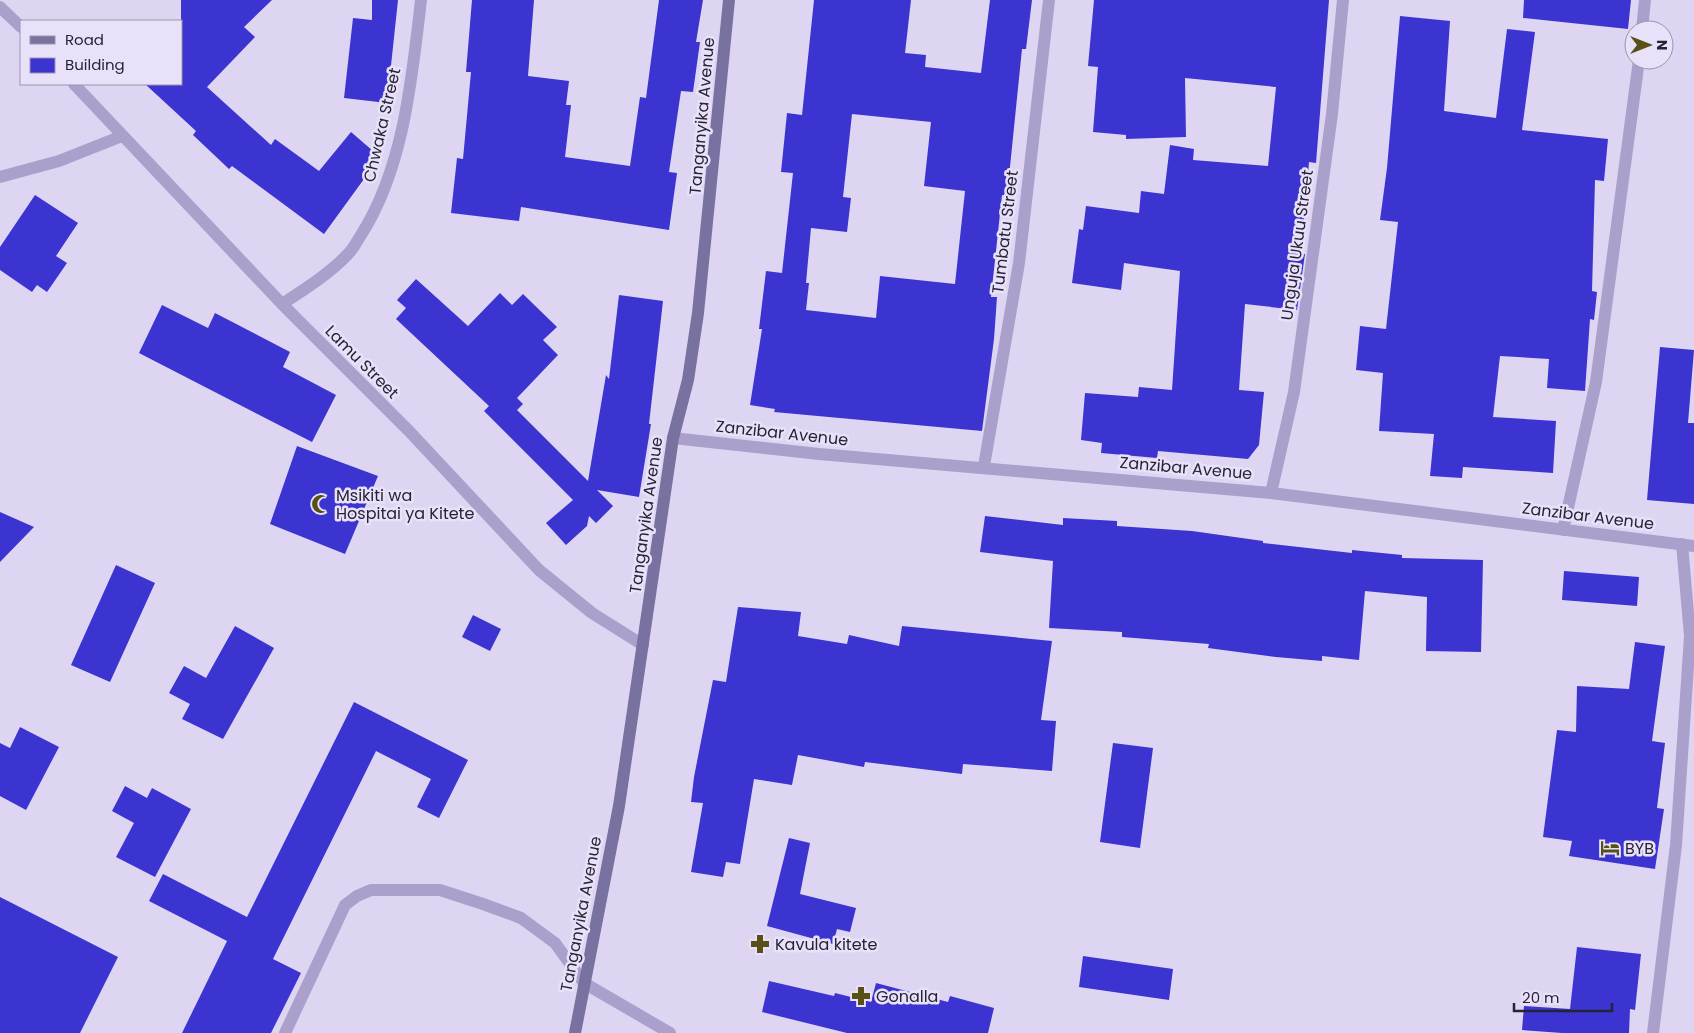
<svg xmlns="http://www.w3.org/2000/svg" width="1694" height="1033" font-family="Poppins,sans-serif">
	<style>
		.building { fill: #3b34d1; fill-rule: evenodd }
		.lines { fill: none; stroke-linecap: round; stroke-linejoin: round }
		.service { stroke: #aba0cb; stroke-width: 12 }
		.minor { stroke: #aba0cb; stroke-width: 12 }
		.secondary { stroke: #79719f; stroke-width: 12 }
		.labels { text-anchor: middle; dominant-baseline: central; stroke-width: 5; stroke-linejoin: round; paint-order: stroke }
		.street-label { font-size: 16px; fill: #262434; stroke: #e9e1fa }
		.poi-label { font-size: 16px; fill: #262434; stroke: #e9e1fa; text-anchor: start }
	</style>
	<rect width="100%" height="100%" fill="#ded5f3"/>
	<!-- building -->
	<path class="building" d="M 181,0 L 272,0 L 244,27 L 255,37 L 207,87 L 271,145 L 275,139 L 319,171 L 351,132 L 380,157 L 324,234 L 232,166 L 229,169 L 193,135 L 196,131 L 145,84 L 181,84 Z
		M 372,0 L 398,0 L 387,103 L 344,98 L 353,18 L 372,20 Z
		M 472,0 L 534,0 L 528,76 L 569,81 L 566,105 L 571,105 L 565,157 L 630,166 L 640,97 L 646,98 L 659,0 L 703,0 L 696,42 L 700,42 L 693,92 L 681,91 L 669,172 L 677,173 L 669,230 L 521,207 L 519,221 L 451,213 L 457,158 L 463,159 L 471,72 L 466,72 Z
		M 814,0 L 911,0 L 905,53 L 926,55 L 925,67 L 981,73 L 990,0 L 1032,0 L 1026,49 L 1022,49 L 1007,196 L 1002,195 L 991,297 L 997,297 L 994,339 L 982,431 L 774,412 L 775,409 L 750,405 L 762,329 L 759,329 L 766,271 L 782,273 L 793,173 L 781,172 L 787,113 L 802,115 ZM 852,114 L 931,122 L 924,186 L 965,191 L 955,284 L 880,276 L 876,318 L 806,310 L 809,283 L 806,283 L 811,228 L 847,232 L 851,198 L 843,197 Z
		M 1094,0 L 1329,0 L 1316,163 L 1309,162 L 1301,254 L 1305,254 L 1297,310 L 1245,304 L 1239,390 L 1264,392 L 1259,445 L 1248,459 L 1158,451 L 1157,458 L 1101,453 L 1102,443 L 1081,440 L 1085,393 L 1138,397 L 1139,387 L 1172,390 L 1180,271 L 1124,263 L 1121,290 L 1072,283 L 1079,229 L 1083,230 L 1086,206 L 1139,213 L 1141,191 L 1164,194 L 1170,145 L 1194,149 L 1193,160 L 1268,166 L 1276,87 L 1185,78 L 1186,137 L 1126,139 L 1126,135 L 1093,132 L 1098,67 L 1088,66 Z
		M 1524,0 L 1631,0 L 1628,29 L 1523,18 Z
		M 1400,16 L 1450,21 L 1444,111 L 1496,118 L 1507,29 L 1535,32 L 1522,130 L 1608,139 L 1604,181 L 1595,180 L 1592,291 L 1597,292 L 1594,320 L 1590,319 L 1585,391 L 1547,388 L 1549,359 L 1500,356 L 1493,417 L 1556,421 L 1553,473 L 1463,467 L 1462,478 L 1430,476 L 1434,434 L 1379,431 L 1383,373 L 1356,370 L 1360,326 L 1386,329 L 1398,222 L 1380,220 L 1387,168 Z
		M 35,195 L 78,223 L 56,256 L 67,263 L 47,292 L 37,285 L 32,292 L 0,270 L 0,247 Z
		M 416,279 L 468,326 L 500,293 L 512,305 L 523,294 L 557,327 L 543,340 L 558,355 L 517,398 L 523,404 L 517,410 L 588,481 L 606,375 L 609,379 L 619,295 L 663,301 L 649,424 L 651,424 L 639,497 L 597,490 L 613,506 L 596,523 L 589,516 L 587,526 L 566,545 L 546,523 L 573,500 L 484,411 L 489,406 L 396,319 L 406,308 L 397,300 Z
		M 162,305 L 208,328 L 215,313 L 290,352 L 283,367 L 336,395 L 312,442 L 139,353 Z
		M 1660,347 L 1694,350 L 1688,423 L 1694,423 L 1694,504 L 1647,500 Z
		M 297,446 L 378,476 L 345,554 L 270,524 Z
		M 0,512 L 34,527 L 0,562 Z
		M 985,516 L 1063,525 L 1063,518 L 1117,521 L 1117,526 L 1192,531 L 1263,541 L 1263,543 L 1352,553 L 1352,550 L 1402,555 L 1402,558 L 1483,560 L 1481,652 L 1426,651 L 1427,597 L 1365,591 L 1359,660 L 1322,656 L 1322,661 L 1276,657 L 1208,648 L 1209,644 L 1122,637 L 1122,632 L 1049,628 L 1053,561 L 980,552 Z
		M 116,565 L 155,583 L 110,682 L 71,665 Z
		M 1564,571 L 1639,577 L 1637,606 L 1562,600 Z
		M 738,607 L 801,612 L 798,636 L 847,644 L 849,635 L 899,646 L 902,626 L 1052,641 L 1041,720 L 1056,721 L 1052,771 L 963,764 L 962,774 L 865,762 L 864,767 L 798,755 L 792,785 L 754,779 L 740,864 L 726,862 L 723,877 L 691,872 L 703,803 L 691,802 L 694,777 L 713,680 L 726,682 Z
		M 473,615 L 501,629 L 490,651 L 462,637 Z
		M 235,626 L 274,648 L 223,739 L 182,719 L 190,704 L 169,693 L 184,666 L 206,678 Z
		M 1635,642 L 1665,646 L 1652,741 L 1665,743 L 1657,808 L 1664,809 L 1655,869 L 1569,856 L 1572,841 L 1543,837 L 1557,730 L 1576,732 L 1577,686 L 1629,689 Z
		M 354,702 L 468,760 L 439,818 L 417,807 L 431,779 L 376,751 L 273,959 L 301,973 L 271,1033 L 182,1033 L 227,941 L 149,901 L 163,874 L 247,917 Z
		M 20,727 L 59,747 L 26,810 L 0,796 L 0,743 L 10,748 Z
		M 1113,743 L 1153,748 L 1140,848 L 1100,842 Z
		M 125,786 L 147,798 L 152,788 L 191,809 L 155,877 L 116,857 L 134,823 L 112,811 Z
		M 789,838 L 810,843 L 800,894 L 856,908 L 850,932 L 837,929 L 833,944 L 767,926 Z
		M 0,897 L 118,957 L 80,1033 L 0,1033 Z
		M 1577,947 L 1641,954 L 1635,1010 L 1630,1009 L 1629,1033 L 1562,1033 L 1522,1030 L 1524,1006 L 1570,1009 Z
		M 1083,956 L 1173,969 L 1169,1000 L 1079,987 Z
		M 769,981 L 834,996 L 835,993 L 871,1002 L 876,983 L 948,1002 L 950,996 L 994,1008 L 988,1033 L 847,1033 L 762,1012 Z"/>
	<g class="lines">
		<!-- service -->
		<path class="service" d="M 0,177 L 59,161 L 122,136
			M 285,1033 L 345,905 L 357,896 L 371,890 L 440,890 L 483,904 L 521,918 L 555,943 L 584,983"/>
		<!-- minor -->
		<path class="minor" d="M 0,7 L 21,27
			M 1642,30 L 1645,0
			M 74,84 L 282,304 L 409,431 L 539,570 L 592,613 L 643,645
			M 282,304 C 305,289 329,274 348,254 C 354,248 357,241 361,235 C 404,168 412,77 421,0
			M 673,438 L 819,454 L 1271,493 L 1694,546
			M 984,466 L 1019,263 L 1049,0
			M 1271,493 L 1294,392 L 1332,114 L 1343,0
			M 1563,530 L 1596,382 L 1639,60
			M 584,983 L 670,1033
			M 1653,1033 L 1676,845 L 1690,636 L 1682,544"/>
		<!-- secondary -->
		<path class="secondary" d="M 575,1033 L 619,806 L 673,438 L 688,380 L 698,313 L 729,0"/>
	</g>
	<!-- icons -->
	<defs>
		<g id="mosque-bare" transform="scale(1.5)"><path d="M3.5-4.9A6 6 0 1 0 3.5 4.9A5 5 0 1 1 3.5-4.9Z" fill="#595016" stroke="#e9e1fa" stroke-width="2.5" paint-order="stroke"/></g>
		<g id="hotel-bare" transform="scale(1.5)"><path d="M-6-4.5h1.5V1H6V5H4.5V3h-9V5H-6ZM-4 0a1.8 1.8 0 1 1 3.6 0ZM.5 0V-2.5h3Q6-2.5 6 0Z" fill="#595016" stroke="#e9e1fa" stroke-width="2.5" paint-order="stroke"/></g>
		<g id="pharmacy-bare" transform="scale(1.5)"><path d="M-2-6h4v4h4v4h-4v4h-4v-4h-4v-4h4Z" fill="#595016" stroke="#e9e1fa" stroke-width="2.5" paint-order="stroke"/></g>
	</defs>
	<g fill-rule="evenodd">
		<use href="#mosque-bare" x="321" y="504"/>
		<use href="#hotel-bare" x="1610" y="848"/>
		<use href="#pharmacy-bare" x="760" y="944"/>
		<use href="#pharmacy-bare" x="861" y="996"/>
	</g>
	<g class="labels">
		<!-- street labels -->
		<g class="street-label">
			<text transform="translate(702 116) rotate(-85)">Tanganyika Avenue</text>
			<text transform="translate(382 125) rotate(-77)">Chwaka Street</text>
			<text transform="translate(1005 232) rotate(-83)">Tumbatu Street</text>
			<text transform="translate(1297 245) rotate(-82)">Unguja Ukuu Street</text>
			<text transform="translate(362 362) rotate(45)">Lamu Street</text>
			<text transform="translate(782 433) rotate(6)">Zanzibar Avenue</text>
			<text transform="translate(1186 468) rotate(5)">Zanzibar Avenue</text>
			<text transform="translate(646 515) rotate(-82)">Tanganyika Avenue</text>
			<text transform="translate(1588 516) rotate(7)">Zanzibar Avenue</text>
			<text transform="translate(581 914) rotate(-79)">Tanganyika Avenue</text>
		</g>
		<!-- poi labels -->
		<g class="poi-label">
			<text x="336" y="495">Msikiti wa<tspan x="336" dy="18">Hospitai ya Kitete</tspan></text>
			<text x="1625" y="848">BYB</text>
			<text x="775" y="944">Kavula kitete</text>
			<text x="876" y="996">Gonalla</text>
		</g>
	</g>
	<!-- legend -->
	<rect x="20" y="20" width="162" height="65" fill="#e9e1fa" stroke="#9b95ab"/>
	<rect x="30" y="36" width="25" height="8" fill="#79719f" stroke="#9b95ab"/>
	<text x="65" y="45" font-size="15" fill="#262434">Road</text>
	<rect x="30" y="58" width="25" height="15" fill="#3b34d1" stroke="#9b95ab"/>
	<text x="65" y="70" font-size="15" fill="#262434">Building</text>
	<!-- north arrow -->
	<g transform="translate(1649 45) rotate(90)"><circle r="24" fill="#e9e1fa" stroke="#9b95ab"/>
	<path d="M0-4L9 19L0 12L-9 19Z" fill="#595016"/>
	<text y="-8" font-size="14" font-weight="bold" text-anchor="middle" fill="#262434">N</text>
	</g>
	<!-- scale -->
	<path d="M1514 1003v8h98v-8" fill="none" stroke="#262434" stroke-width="2.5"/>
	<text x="1522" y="1003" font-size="15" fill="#262434" stroke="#e9e1fa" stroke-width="4" paint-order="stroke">20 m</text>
</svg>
